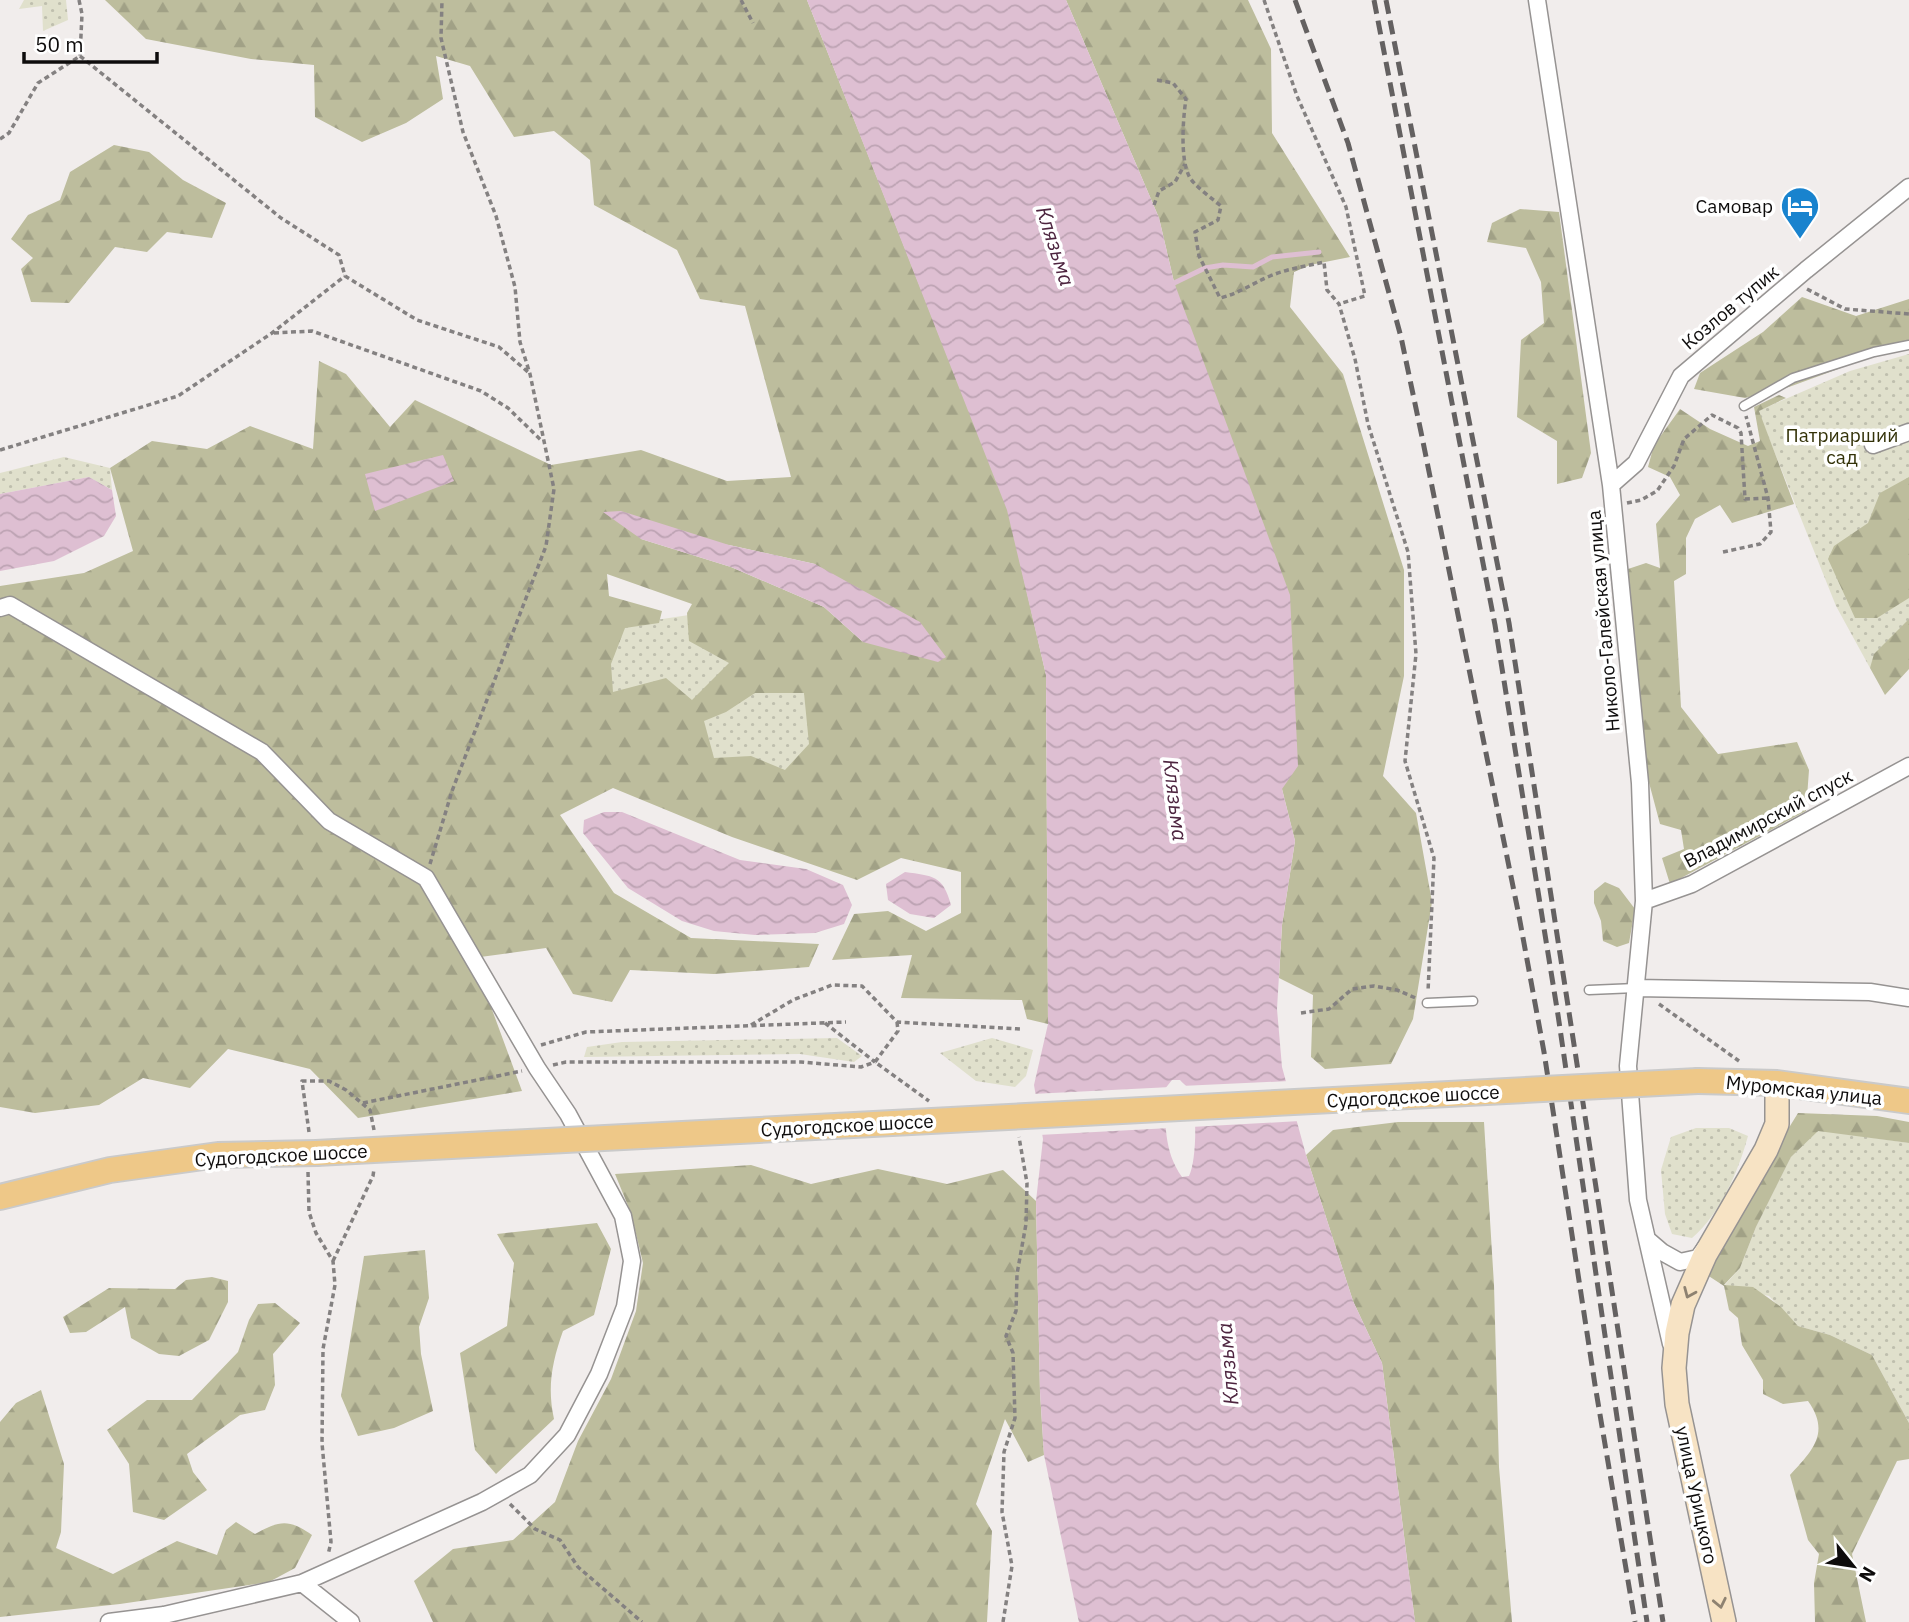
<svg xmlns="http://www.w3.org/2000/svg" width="1909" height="1622" font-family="'IBM Plex Sans',sans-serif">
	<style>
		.green { fill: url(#green-dots) }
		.forest { fill: url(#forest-firs); fill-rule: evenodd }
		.water { fill: url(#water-waves); fill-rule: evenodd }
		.pier { fill: #f1edec }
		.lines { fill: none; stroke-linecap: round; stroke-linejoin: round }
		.stream { stroke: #debfd2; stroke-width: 5 }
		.lane-casing { stroke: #969392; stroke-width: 11 }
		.street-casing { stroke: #969392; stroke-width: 19 }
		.secondary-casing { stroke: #969392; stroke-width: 26 }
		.primary-casing { stroke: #cacaca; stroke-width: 28 }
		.path { stroke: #848181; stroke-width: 3.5; stroke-dasharray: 5 3.5; stroke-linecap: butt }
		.lane { stroke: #fff; stroke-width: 8 }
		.street { stroke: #fff; stroke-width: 16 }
		.secondary { stroke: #f7e3c4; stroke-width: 23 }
		.primary { stroke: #eec888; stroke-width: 24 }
		.rail { stroke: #646161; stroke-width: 5; stroke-dasharray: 14 7; stroke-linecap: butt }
		.primary-bridge-casing { stroke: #cacaca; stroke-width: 28; stroke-linecap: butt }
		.primary-bridge { stroke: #eec888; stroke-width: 24 }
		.oneway { stroke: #8e8271 }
		.labels { text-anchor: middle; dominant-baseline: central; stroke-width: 7; stroke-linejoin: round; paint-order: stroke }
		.poi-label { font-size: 19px; fill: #0e0c0c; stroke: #fff; text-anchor: end }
		.street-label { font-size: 19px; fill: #0e0c0c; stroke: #fff }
		.park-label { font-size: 19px; fill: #333208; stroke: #fff }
		.water-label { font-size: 21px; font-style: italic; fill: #4d243f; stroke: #fff }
	</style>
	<defs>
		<pattern id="green-dots" width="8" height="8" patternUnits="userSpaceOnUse" patternTransform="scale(1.75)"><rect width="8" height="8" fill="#e0e0cc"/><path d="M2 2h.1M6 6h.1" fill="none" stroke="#bfbfae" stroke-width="1.8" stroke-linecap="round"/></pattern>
		<pattern id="forest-firs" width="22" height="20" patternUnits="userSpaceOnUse" patternTransform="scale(1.75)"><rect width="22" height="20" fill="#bdbd9d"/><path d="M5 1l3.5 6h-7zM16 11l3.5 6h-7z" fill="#a1a186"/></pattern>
		<pattern id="water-waves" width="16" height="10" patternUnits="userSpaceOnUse" patternTransform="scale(1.75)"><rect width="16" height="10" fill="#debfd2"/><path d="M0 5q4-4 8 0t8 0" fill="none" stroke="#bda3b3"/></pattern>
	</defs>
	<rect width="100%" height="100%" fill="#f1edec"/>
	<!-- green -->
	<path class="green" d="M 24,0 L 66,0 L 68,20 L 43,31 L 42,6 L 19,9 Z
		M 1909,354 L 1909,631 L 1870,668 L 1836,606 L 1758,411 L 1850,371 Z
		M 64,457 L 110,468 L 112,490 L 89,477 L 0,494 L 0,473 Z
		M 702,613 L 813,692 L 816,779 L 616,781 L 596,629 Z
		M 837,1038 L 862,1056 L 854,1062 L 800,1054 L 584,1057 L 587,1047 L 622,1042 Z
		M 992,1038 L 1033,1050 L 1026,1076 L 1015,1087 L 976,1081 L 940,1053 Z
		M 1696,1128 L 1729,1128 L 1748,1136 C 1738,1172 1721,1213 1692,1238 L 1672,1234 L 1665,1214 L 1661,1170 L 1671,1137 Z
		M 1818,1130 L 1909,1143 L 1909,1423 L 1872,1355 L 1830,1335 L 1798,1326 L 1769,1296 L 1724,1286 L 1740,1268 L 1756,1227 L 1791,1157 Z"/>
	<!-- forest -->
	<path class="forest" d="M 105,0 L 807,0 L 1008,510 L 1046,675 L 1048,1024 L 1027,1019 L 1022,1000 L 901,998 L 912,955 L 832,960 L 854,914 L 888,911 L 926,931 L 961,913 L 961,872 L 901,858 L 857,880 L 732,837 L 613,788 L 560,815 L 614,893 L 691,938 L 819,944 L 809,967 L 714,974 L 630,970 L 612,1002 L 573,994 L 546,948 L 473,958 L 522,1091 L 358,1118 L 310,1069 L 228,1049 L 190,1088 L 143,1078 L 99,1105 L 35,1113 L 0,1107 L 0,586 L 84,573 L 133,551 L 110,468 L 152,441 L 207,449 L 250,426 L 313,449 L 319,361 L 346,374 L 390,427 L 415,400 L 551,465 L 641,450 L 727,481 L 791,477 L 745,306 L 700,299 L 677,250 L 594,205 L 590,160 L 554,131 L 514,137 L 470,66 L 436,56 L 443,99 L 406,123 L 362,142 L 315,117 L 314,65 L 251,59 L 146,39 ZM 641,539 L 729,545 L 815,564 L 863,642 L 824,607 L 731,567 ZM 607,574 L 692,604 L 687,613 L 689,641 L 729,663 L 692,700 L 666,678 L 613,692 L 611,664 L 625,628 L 659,623 L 662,611 L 609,596 ZM 755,693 L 804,693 L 809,744 L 785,770 L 751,756 L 714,758 L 704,721 L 726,712 Z
		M 1066,0 L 1248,0 L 1271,49 L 1272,133 L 1350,257 L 1310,265 L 1294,272 L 1290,307 L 1343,374 L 1404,570 L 1404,676 L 1383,776 L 1416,813 L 1432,902 L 1413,1019 L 1391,1064 L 1325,1069 L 1311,1057 L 1313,995 L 1279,978 L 1282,925 L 1295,841 L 1282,789 L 1174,282 L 1159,218 Z
		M 114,145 L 149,152 L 183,180 L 226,203 L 212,238 L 167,232 L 147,252 L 115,247 L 69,303 L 31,302 L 21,269 L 33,258 L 11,239 L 28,215 L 60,200 L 70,172 Z
		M 1520,209 L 1559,212 L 1591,453 L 1582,478 L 1557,484 L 1557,441 L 1517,417 L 1521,340 L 1544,323 L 1541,282 L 1526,248 L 1487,242 L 1492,223 Z
		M 1802,297 L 1856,316 L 1909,299 L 1909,343 L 1789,387 L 1745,398 L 1694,389 L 1700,373 L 1763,332 Z
		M 1779,395 L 1786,398 L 1759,411 L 1794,504 L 1732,523 L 1720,505 L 1695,519 L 1686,538 L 1686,574 L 1674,581 L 1681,707 L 1718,754 L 1797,742 L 1809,770 L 1806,811 L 1670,884 L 1662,858 L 1684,849 L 1681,830 L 1660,824 L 1647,775 L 1628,569 L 1646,563 L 1660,568 L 1656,524 L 1680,495 L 1670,477 L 1648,467 L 1654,445 L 1680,409 L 1710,429 L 1748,446 L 1760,441 L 1754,407 Z
		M 1909,477 L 1909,598 L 1877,618 L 1855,618 L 1828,559 L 1834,546 L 1868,523 L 1880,493 Z
		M 1909,619 L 1909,669 L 1885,695 L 1870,668 L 1874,654 Z
		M 1605,882 L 1619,888 L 1635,909 L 1629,943 L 1617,947 L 1603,941 L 1601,921 L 1594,903 L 1594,891 Z
		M 1798,1113 L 1877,1116 L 1909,1122 L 1909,1143 L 1818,1131 L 1791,1157 L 1756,1227 L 1740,1268 L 1724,1285 L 1753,1287 L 1781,1307 L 1798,1326 L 1830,1335 L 1872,1355 L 1909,1423 L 1909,1459 L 1897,1461 L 1852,1554 L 1866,1622 L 1815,1622 L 1814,1583 L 1819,1554 L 1808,1540 L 1790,1475 C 1812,1451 1831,1433 1808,1401 L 1783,1404 L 1763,1394 L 1763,1380 L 1742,1345 L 1738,1318 L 1729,1310 L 1724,1286 L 1701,1271 Z
		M 1398,1122 L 1484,1122 L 1494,1285 L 1499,1467 L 1512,1622 L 1415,1622 L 1382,1363 L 1353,1301 L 1306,1155 L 1333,1130 Z
		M 751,1165 L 811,1184 L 878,1169 L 947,1184 L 1003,1170 L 1036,1201 L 1040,1392 L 1044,1455 L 1028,1462 L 1005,1419 L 976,1504 L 992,1531 L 987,1622 L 433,1622 L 414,1581 L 453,1549 L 513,1540 L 555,1502 L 578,1441 L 611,1379 L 636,1311 L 643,1263 L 631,1213 L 615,1174 Z
		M 597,1223 L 611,1249 L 594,1315 L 563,1331 C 552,1362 547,1387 554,1419 L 496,1474 L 475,1450 L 460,1353 L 507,1326 L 514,1263 L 497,1234 Z
		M 425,1250 L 429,1298 L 419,1327 L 421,1354 L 433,1411 L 394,1428 L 358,1436 L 341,1396 L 364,1256 Z
		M 212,1277 L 228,1281 L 228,1302 L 209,1340 L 179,1356 L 159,1354 L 131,1338 L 125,1307 L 86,1332 L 70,1333 L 63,1317 L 109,1288 L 175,1289 L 186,1280 Z
		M 275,1303 L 300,1323 L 273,1354 L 275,1385 L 265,1410 L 240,1415 L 187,1454 L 193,1472 L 207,1490 L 164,1520 L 133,1512 L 129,1464 L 107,1430 L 147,1400 L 192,1400 L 238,1352 L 249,1320 L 258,1304 Z
		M 41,1390 L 64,1464 L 61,1532 L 56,1548 L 113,1574 L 177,1541 L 217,1555 L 226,1530 L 236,1522 L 255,1534 C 279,1521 288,1518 312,1535 L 295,1568 L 269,1582 L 120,1604 L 0,1617 L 0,1422 L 16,1403 Z"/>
	<!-- water -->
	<path class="water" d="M 807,0 L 1066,0 L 1159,218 L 1174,282 L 1290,595 L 1298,766 L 1282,789 L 1295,841 L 1282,925 L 1277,1009 L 1282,1067 L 1306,1155 L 1353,1301 L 1382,1363 L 1415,1622 L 1079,1622 L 1078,1618 L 1044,1455 L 1040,1392 L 1036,1201 L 1043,1139 L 1034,1085 L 1048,1024 L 1046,675 L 1007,510 ZM 1172,1080 L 1180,1080 C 1182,1083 1186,1085 1188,1088 C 1198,1102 1197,1160 1189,1176 L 1182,1177 C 1163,1150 1166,1123 1164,1090 Z
		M 443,455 L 454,481 L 375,511 L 365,474 Z
		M 89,477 L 112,490 L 116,516 L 104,536 L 54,561 L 0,571 L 0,494 Z
		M 621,511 L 729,545 L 815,564 L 920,622 L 946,657 L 938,662 L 863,642 L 824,607 L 731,567 L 641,539 L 603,512 Z
		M 604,812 L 622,812 L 740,860 L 806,869 L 843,885 L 852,905 L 844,924 L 815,933 L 755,935 L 714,931 L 682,921 L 628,888 L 583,833 L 584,820 Z
		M 905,872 C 933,876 943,875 951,905 L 934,918 L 910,914 L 888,900 L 886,884 Z"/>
	<!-- pier -->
	<path class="pier" d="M 1289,1081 L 1300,1121 L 1191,1127 L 1186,1091 L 1181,1086 Z
		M 1171,1087 L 1167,1091 L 1170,1128 L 1039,1135 L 1032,1094 Z"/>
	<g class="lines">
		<!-- stream -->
		<path class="stream" d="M 1168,286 L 1205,268 L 1223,265 L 1253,267 L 1272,257 L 1319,252"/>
		<!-- lane casing -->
		<g class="lane-casing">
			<path id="lane" d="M 1744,406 L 1793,378 L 1874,352 L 1909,345
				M 1589,990 L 1636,988
				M 1427,1003 L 1473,1001"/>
		</g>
		<!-- street casing -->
		<g class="street-casing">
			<path id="street" d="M 1537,0 L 1611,485 L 1640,783 L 1644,901 L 1628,1066 L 1638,1200 L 1671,1344
				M 1873,445 L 1909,432
				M 1611,485 L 1636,463 L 1681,376 L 1806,270 L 1909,187
				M 0,608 L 10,605 L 262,752 L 329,821 L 426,878 L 537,1068 L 568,1114 L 623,1216 L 632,1261 L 625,1307 L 599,1374 L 567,1435 L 530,1475 L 482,1502 L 302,1583 L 164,1615 L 109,1622
				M 1644,901 L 1692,884 L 1909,766
				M 1636,988 L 1870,992 L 1909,998
				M 1648,1240 L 1662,1252 L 1680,1262 L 1698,1258 L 1706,1247
				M 302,1583 L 351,1622"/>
		</g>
		<!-- secondary casing -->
		<g class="secondary-casing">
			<path id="secondary" d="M 1724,1622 L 1677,1404 L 1674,1368 L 1677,1333 L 1683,1305 L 1705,1255 L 1766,1150 L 1777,1124 L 1777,1083"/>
		</g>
		<!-- primary casing -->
		<g class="primary-casing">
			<path id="primary" d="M 1698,1081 L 1777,1083 L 1909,1101
				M 0,1197 L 110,1170 L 218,1155 L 316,1153"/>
		</g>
		<!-- path -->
		<path class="path" d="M 741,0 L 753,23
			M 1264,0 L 1297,96 L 1346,207 L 1365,296 L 1339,304
			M 80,56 L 281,218 L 339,255 L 345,276 L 417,320 L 499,347 L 528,372
			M 1157,80 L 1173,83 L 1186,99 C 1183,118 1180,158 1189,176 C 1193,185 1213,199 1221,206 L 1218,220 L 1195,232 L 1199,256 L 1220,298 C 1240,293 1251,284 1270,276 C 1287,269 1306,266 1324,262 L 1327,290 L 1339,304 L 1355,359 L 1368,424 L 1408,552 L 1416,654 L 1405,761 L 1434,858 L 1428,992
			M 0,139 L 9,133 L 38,83 L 80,56 L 82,14 L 79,0
			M 1154,205 L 1159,191 L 1175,182 L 1185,164
			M 1807,289 L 1845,309 L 1909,314
			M 274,333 L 312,331 L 481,391 L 508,408 L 542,441
			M 0,450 L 178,396 L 272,333 L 345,276
			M 1627,503 L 1641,500 L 1657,491 L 1674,466 L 1684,439 L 1712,415 L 1738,428 L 1741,433 L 1745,499 L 1768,498
			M 1723,552 L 1760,544 L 1771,532 L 1768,498 L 1746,416
			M 430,864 L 452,791 L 546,546 L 554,489 L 530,374 L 520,342 L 515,287 L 496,216 L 463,132 L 441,38 L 442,0
			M 1659,1004 L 1739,1061
			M 1301,1013 L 1329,1009 L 1352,989 L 1374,986 L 1397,990 L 1418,999
			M 897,1022 L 898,1031 L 875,1062 L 929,1101
			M 825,1023 L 875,1062
			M 751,1025 L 793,1000 L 832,985 L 862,986 L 897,1022 L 1021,1029
			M 541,1045 L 586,1032 L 846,1022
			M 553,1065 L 566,1062 L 801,1062 L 861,1067 L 875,1062
			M 363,1103 L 522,1071
			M 309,1132 L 302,1081 L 329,1081 L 346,1090 L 370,1110 L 374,1130
			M 308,1172 L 309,1212 L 316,1233 L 333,1261 L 335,1285 L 323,1349 L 322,1443 L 331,1542 L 328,1555
			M 333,1261 L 373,1176 L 374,1169
			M 510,1504 L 535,1529 L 560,1540 L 578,1567 L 642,1622
			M 1003,1622 L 1012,1566 L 1002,1512 L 1004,1452 L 1015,1418 L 1013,1353 L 1006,1336 L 1016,1311 L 1017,1274 L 1026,1224 L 1027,1183 L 1019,1137"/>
		<!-- lane -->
		<use href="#lane" class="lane"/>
		<!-- street -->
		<use href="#street" class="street"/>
		<!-- secondary -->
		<use href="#secondary" class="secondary"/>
		<!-- primary -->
		<use href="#primary" class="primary"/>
		<!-- rail -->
		<path class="rail" d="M 1295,0 L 1348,143 L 1401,337 L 1421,432 L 1519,916 L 1544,1052 L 1595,1385 L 1635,1622
			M 1374,0 L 1495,625 L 1558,1015 L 1647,1622
			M 1386,0 L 1509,623 L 1663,1622"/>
		<!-- primary-bridge casing -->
		<g class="primary-bridge-casing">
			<path id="primary-bridge" d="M 316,1153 L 1698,1081"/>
		</g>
		<!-- primary-bridge -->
		<use href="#primary-bridge" class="primary-bridge"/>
	</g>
	<!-- one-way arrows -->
	<defs><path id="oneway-chevron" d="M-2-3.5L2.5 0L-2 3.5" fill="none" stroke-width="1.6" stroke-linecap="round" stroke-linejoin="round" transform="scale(1.75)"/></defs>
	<g class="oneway">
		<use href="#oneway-chevron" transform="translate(1689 1293) rotate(113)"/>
		<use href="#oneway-chevron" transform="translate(1720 1603) rotate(78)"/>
	</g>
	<!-- icons -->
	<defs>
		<g id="hotel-pin" transform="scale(2.0125)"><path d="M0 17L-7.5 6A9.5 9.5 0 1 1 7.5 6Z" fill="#1983ce" stroke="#fff"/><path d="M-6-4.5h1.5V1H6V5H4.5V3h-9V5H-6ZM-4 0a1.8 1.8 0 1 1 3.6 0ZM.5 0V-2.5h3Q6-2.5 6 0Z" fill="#fff"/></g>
	</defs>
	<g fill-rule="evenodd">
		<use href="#hotel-pin" x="1800" y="206"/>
	</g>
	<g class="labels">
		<!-- poi labels -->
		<g class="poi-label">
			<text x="1773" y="206">Самовар</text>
		</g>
		<!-- street labels -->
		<g class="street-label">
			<text transform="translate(1730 307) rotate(-40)">Козлов тупик</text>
			<text transform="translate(1603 621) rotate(-95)">Николо-Галейская улица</text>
			<text transform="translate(1768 818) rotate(-28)">Владимирский спуск</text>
			<text transform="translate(1804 1090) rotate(6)">Муромская улица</text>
			<text transform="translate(1413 1096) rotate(-3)">Судогодское шоссе</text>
			<text transform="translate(847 1125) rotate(-3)">Судогодское шоссе</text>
			<text transform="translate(281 1155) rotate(-3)">Судогодское шоссе</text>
			<text transform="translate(1697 1495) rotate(78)">улица Урицкого</text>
		</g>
		<!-- park labels -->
		<g class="park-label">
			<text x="1842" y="435">Патриарший<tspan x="1842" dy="22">сад</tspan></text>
		</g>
		<!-- water labels -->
		<g class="water-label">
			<text transform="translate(1056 246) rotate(72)">Клязьма</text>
			<text transform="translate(1176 800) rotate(83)">Клязьма</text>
			<text transform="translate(1227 1364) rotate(-95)">Клязьма</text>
		</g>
	</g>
	<!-- north arrow -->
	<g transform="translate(1853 1566) rotate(120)" stroke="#ffffff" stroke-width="5" paint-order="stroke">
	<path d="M0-5L12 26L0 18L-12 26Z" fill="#0e0c0c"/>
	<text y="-10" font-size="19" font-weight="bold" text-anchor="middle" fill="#0e0c0c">N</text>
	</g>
	<!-- scale -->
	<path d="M24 52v10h133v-10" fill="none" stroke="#0e0c0c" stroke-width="3.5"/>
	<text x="35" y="52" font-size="21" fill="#0e0c0c" stroke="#ffffff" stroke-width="5" paint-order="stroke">50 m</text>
</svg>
